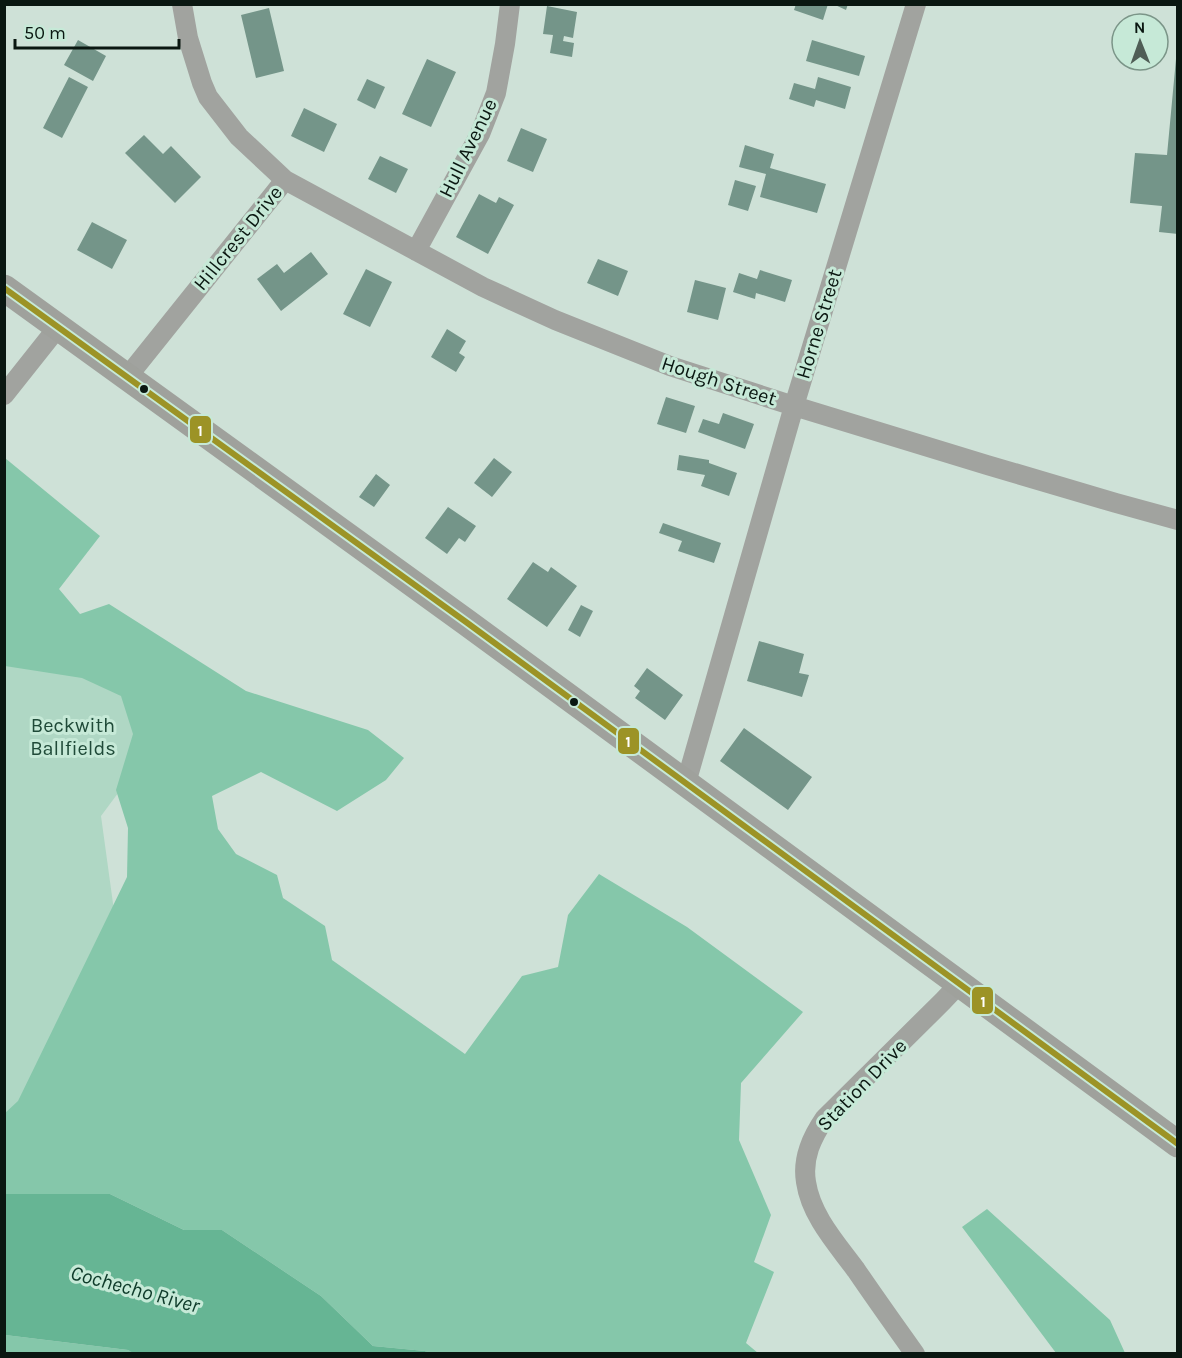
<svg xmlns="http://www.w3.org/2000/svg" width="1182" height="1358" font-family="Karla,sans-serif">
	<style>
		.green { fill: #afd7c4 }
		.forest { fill: #85c7aa }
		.water { fill: #66b594 }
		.building { fill: #749589 }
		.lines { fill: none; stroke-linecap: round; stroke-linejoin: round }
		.street { stroke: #a1a39f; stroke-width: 20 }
		.secondary { stroke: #9fa19c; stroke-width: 27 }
		.bus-1-casing { stroke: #c6e9d7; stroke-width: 10 }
		.bus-1 { stroke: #9c9326; stroke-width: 6 }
		.bus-dot { fill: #0a1711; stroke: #c6e9d7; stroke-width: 2 }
		.labels { text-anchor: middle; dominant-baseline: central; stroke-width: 6; stroke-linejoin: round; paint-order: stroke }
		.street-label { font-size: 20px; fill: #0a1711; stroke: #c6e9d7 }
		.park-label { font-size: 20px; fill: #1f4a38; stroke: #c6e9d7 }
		.water-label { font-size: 21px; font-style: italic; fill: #0e3b2a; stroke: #c6e9d7 }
		.line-badge { stroke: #c6e9d7; stroke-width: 2 }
		.badge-label { font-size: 16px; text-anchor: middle; font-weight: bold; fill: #fff }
	</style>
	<rect width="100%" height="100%" fill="#cee1d7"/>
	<!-- green -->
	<path class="green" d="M 5,635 L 182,707 L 101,816 L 129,1020 L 5,1171 Z"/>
	<!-- forest -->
	<path class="forest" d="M 5,458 L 100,536 L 59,589 L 80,614 L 109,604 L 246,691 L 368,730 L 404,758 L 386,780 L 337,811 L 261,772 L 212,796 L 218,829 L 236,854 L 277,875 L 283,898 L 325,926 L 332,960 L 465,1054 L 522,976 L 558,967 L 568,915 L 599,874 L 687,927 L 803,1012 L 741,1083 L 739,1140 L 771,1215 L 754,1262 L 774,1272 L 746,1343 L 758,1353 L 428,1354 L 425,1351 L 373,1346 L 321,1296 L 222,1230 L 184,1230 L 110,1194 L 5,1194 L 4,1114 L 18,1101 L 127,877 L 128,828 L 116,790 L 133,734 L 121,696 L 82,678 L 5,666 Z
		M 987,1209 L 1110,1320 L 1125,1353 L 1056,1353 L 962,1227 Z
		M 5,1335 L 128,1350 L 135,1353 L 5,1354 Z"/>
	<!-- water -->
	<path class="water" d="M 5,1194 L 110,1194 L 184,1230 L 222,1230 L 321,1296 L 373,1346 L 425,1351 L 428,1353 L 135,1354 L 128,1350 L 5,1335 Z"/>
	<!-- building -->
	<path class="building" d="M 796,4 L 828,4 L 823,20 L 794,10 Z
		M 833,4 L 848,4 L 846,10 Z
		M 547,6 L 577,12 L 573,38 L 564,36 L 563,41 L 574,43 L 572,57 L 550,53 L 553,35 L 543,34 Z
		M 269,8 L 284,71 L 256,78 L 241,15 Z
		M 78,40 L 106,56 L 93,81 L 64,65 Z
		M 812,40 L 865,56 L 859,76 L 806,61 Z
		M 427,59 L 456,72 L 431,127 L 402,114 Z
		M 1176,59 L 1178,59 L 1178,234 L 1159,232 L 1162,206 L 1130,203 L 1135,153 L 1167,155 Z
		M 69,77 L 88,87 L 62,138 L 43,128 Z
		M 818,77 L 851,87 L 845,109 L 816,100 L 814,107 L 789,99 L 794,83 L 815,89 Z
		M 367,79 L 385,87 L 375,109 L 357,100 Z
		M 304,108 L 337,124 L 324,152 L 291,136 Z
		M 521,128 L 547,139 L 533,172 L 507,161 Z
		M 144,135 L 163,154 L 171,146 L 201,177 L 175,203 L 125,153 Z
		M 745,145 L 774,154 L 770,168 L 826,184 L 817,213 L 760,197 L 766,174 L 739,167 Z
		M 380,156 L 408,169 L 396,193 L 368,179 Z
		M 735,180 L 756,186 L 748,211 L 728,205 Z
		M 479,194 L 496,203 L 499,197 L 514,205 L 488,254 L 456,237 Z
		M 92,222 L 127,240 L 112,269 L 77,250 Z
		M 311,252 L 328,274 L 281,311 L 257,279 L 277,264 L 284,273 Z
		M 598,259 L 628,271 L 618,296 L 587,283 Z
		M 366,269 L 392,282 L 370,327 L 343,314 Z
		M 760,270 L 792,280 L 785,302 L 756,293 L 755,299 L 733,292 L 739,273 L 757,279 Z
		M 695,280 L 726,288 L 718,320 L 687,312 Z
		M 447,329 L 466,341 L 459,353 L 465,357 L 456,372 L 431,357 Z
		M 666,397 L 695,406 L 686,433 L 657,424 Z
		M 723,413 L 754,424 L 745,449 L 698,432 L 703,419 L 719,424 Z
		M 679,455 L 709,460 L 709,463 L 737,473 L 729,496 L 701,486 L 705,475 L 677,470 Z
		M 494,458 L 512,472 L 492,497 L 474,483 Z
		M 376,474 L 390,485 L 374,507 L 359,497 Z
		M 448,507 L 476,526 L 465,542 L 459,538 L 447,554 L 425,538 Z
		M 663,523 L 721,543 L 714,563 L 678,551 L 682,541 L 659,533 Z
		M 533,562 L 548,572 L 551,567 L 577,586 L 547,627 L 507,599 Z
		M 581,605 L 593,611 L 580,637 L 568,630 Z
		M 759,641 L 804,654 L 799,673 L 809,675 L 802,697 L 747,681 Z
		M 647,668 L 683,695 L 665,720 L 635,698 L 640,691 L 634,686 Z
		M 744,728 L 812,777 L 788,810 L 720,761 Z"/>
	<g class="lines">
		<!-- street -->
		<path class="street" d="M 182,4 L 188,38 L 202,83 L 208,97 L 239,137 L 285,180 L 483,287 L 555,320 L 670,366 L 794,406 L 987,465 L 1116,503 L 1178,520
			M 416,251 L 480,134 L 496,93 L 505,44 L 510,4
			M 128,376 L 285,180
			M 4,395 L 58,327
			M 686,783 L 794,406 L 916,4
			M 915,1354 C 895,1326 875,1298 856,1270 C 837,1244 811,1216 806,1182 C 802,1158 812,1137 825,1118 L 943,1001 L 960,983"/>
		<!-- secondary -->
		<path class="secondary" d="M 4,288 L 466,622 L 1178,1144"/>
		<!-- bus-1 casing -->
		<g class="bus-1-casing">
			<path id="bus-1" d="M 4,288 L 466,622 L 1178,1144"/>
		</g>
		<!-- bus-1 -->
		<use href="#bus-1" class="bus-1"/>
	</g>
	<!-- markers -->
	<g class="bus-dot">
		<circle cx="144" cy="389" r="5"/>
		<circle cx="574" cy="702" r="5"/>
	</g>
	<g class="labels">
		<!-- street labels -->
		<g class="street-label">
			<text transform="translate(468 148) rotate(-64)">Hull Avenue</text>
			<text transform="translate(238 238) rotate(-51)">Hillcrest Drive</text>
			<text transform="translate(819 324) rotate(-73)">Horne Street</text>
			<text transform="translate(719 381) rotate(18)">Hough Street</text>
			<text transform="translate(862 1085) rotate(-46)">Station Drive</text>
		</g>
		<!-- park labels -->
		<g class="park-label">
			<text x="73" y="725">Beckwith<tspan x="73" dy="23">Ballfields</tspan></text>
		</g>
		<!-- water labels -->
		<g class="water-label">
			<text transform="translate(135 1289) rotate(15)">Cochecho River</text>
		</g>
	</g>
	<g class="line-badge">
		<rect x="189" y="415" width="23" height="29" rx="6" fill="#9c9326"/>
		<rect x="617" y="727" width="23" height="28" rx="6" fill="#9c9326"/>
		<rect x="971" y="986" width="23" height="29" rx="6" fill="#9c9326"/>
	</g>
	<g class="badge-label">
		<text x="200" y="436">1</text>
		<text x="628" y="747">1</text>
		<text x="983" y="1007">1</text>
	</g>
	<!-- border -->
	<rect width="1182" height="1358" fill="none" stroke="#0a1711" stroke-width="12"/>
	<!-- north arrow -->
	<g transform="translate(1140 42) rotate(359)"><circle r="28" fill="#c6e9d7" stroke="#7b9588" stroke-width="1.5"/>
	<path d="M0-4.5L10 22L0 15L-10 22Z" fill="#4f5e56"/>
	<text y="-9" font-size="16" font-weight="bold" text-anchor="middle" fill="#0a1711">N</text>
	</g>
	<!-- scale -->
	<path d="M15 39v9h164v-9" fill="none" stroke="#0a1711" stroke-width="3"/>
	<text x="24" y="39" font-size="18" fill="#0a1711" stroke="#c6e9d7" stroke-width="4.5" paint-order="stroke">50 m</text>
</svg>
